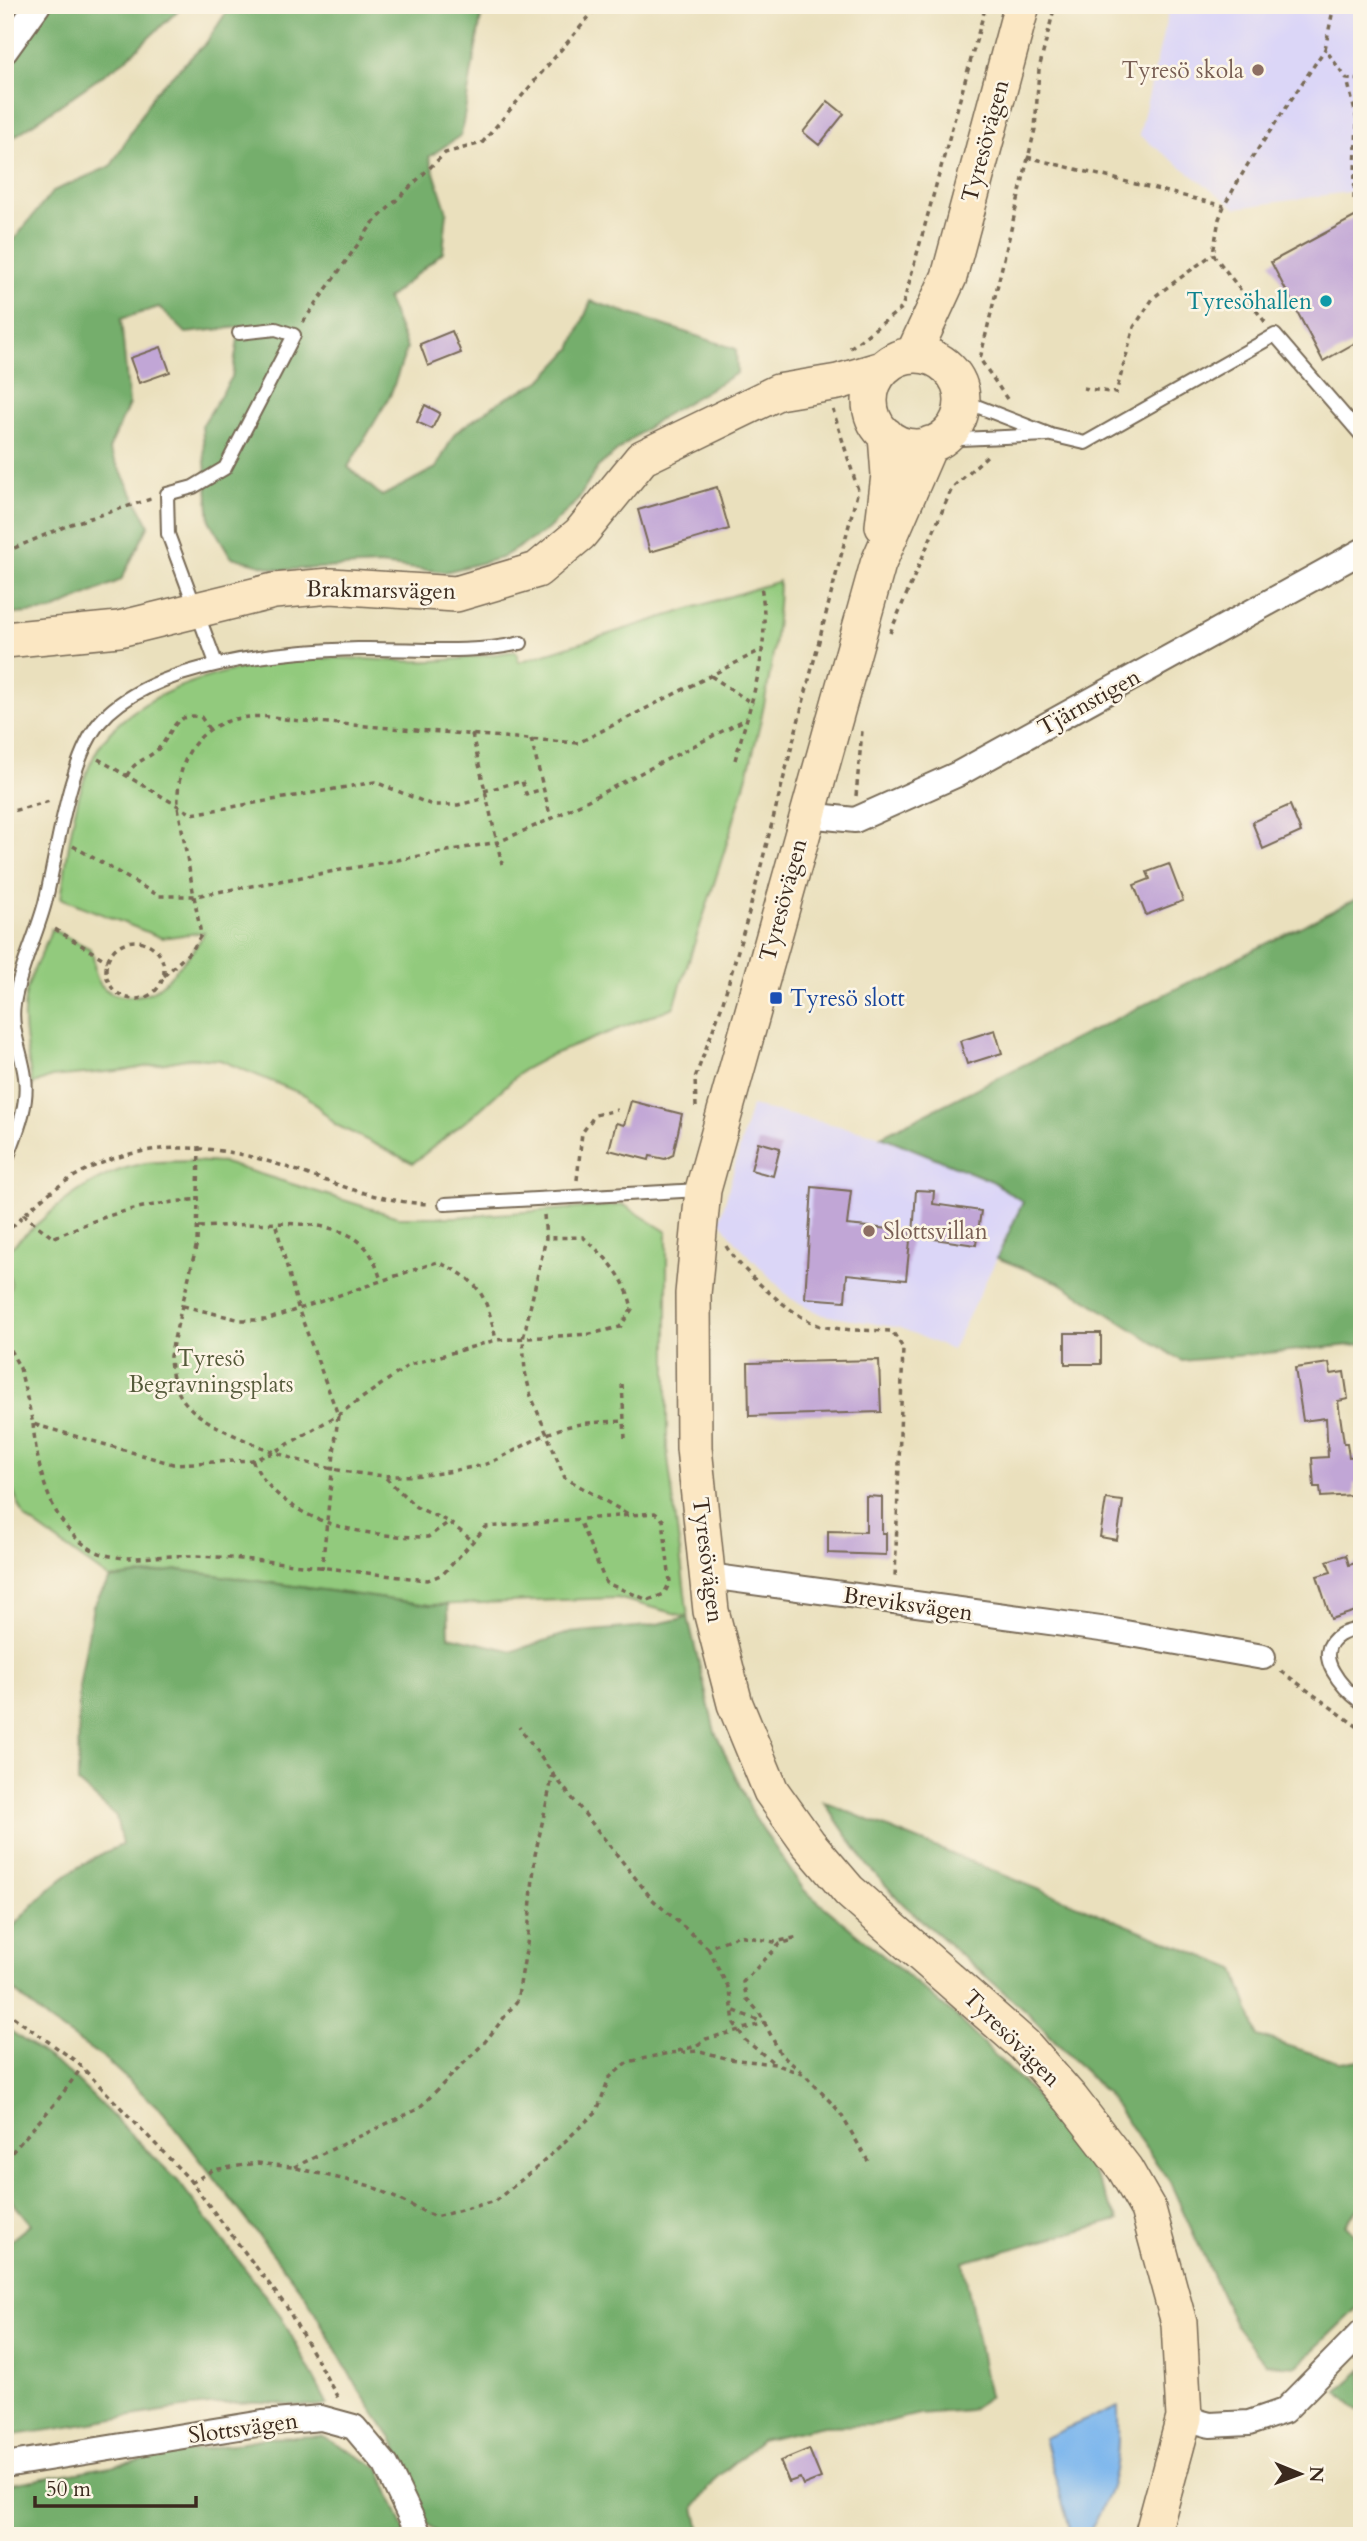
<svg xmlns="http://www.w3.org/2000/svg" width="1367" height="2541" font-family="Cardo,serif">
	<style>
		.built { fill: #dbd6f7 }
		.green { fill: #92ca7d; stroke: #667a4e; stroke-width: 2 }
		.forest { fill: #75ae6c; stroke: #586c45; stroke-width: 2 }
		.water { fill: #7cb6ed; stroke: #5c7086; stroke-width: 2 }
		.building { fill: #c1a6d6 }
		.lines { fill: none; stroke-linecap: round; stroke-linejoin: round }
		.lane-casing { stroke: #786a56; stroke-width: 16 }
		.street-casing { stroke: #786a56; stroke-width: 28 }
		.secondary-casing { stroke: #786a56; stroke-width: 38 }
		.path { stroke: #786a56; stroke-width: 3.5; stroke-dasharray: 5 5; stroke-linecap: butt }
		.lane { stroke: #fff; stroke-width: 12 }
		.street { stroke: #fff; stroke-width: 24 }
		.secondary { stroke: #fbe7c3; stroke-width: 35 }
		.education-dot { fill: #8d6e63; stroke: #fcf5e5; stroke-width: 2.5 }
		.culture-dot { fill: #0f9aa8; stroke: #fcf5e5; stroke-width: 2.5 }
		.transit-dot { fill: #1a4fb4; stroke: #fcf5e5; stroke-width: 2.5 }
		.labels { text-anchor: middle; dominant-baseline: central; stroke-width: 5; stroke-linejoin: round; paint-order: stroke }
		.education-label { font-size: 23px; fill: #785e54; stroke: #fcf5e5; text-anchor: end }
		.street-label { font-size: 23px; fill: #3b2a1e; stroke: #fcf5e5 }
		.culture-label { font-size: 23px; fill: #0d838f; stroke: #fcf5e5; text-anchor: end }
		.transit-label { font-size: 23px; fill: #164399; stroke: #fcf5e5; text-anchor: start }
		.park-label { font-size: 23px; fill: #555a3a; stroke: #fcf5e5 }
	</style>
	<rect width="100%" height="100%" fill="#fcf5e5"/>
	<filter id="ink" filterUnits="userSpaceOnUse"><feTurbulence type="fractalNoise" baseFrequency=".0143" numOctaves="2"/><feDisplacementMap in="SourceGraphic" scale="14" xChannelSelector="R" yChannelSelector="G"/><feConvolveMatrix kernelMatrix="1 2 1 2 8 2 1 2 1" color-interpolation-filters="sRGB"/></filter>
	<filter id="wash" filterUnits="userSpaceOnUse"><feTurbulence type="fractalNoise" baseFrequency=".00686" numOctaves="4" result="noise"/><feDisplacementMap in="SourceGraphic" scale="28" xChannelSelector="R" yChannelSelector="G"/><feGaussianBlur stdDeviation="1.57" result="paint"/><feColorMatrix in="noise" values="0 0 0 0 0 0 0 0 0 0 0 0 0 0 0 0 0 1.4 0 .05"/><feComposite in="paint" operator="in"/></filter>
	<g filter="url(#wash)">
		<rect width="100%" height="100%" fill="#eae0bd"/>
		<!-- built -->
		<path class="built" d="M 1170,5 L 1362,5 L 1362,190 L 1236,208 L 1139,135 Z
			M 751,1106 L 875,1134 L 992,1181 L 1024,1203 L 952,1350 L 901,1328 L 823,1315 L 790,1298 L 737,1243 L 720,1220 Z"/>
		<!-- green -->
		<path class="green" d="M 779,581 C 777,720 715,874 674,1007 L 551,1055 L 523,1070 L 476,1113 L 413,1163 L 336,1125 L 307,1096 L 220,1060 L 191,1058 L 128,1070 L 51,1077 L 32,1085 C 28,1051 17,1013 30,980 C 36,962 46,947 51,929 L 91,949 C 96,962 92,974 101,985 C 112,999 136,998 151,992 C 164,986 200,945 204,932 L 162,938 L 61,898 C 69,849 72,799 95,754 C 132,683 257,659 331,658 C 364,657 398,663 431,661 C 459,660 488,655 516,651 L 519,662 Z
			M 190,1161 L 224,1163 L 398,1217 L 455,1217 L 624,1205 L 667,1232 L 667,1449 L 688,1617 L 617,1598 L 429,1605 L 179,1570 L 110,1579 L 25,1518 L 5,1474 L 5,1300 L 11,1285 L 5,1253 C 46,1216 85,1176 141,1164 C 156,1161 174,1162 190,1161 Z"/>
		<!-- forest -->
		<path class="forest" d="M 50,5 L 184,5 L 125,60 L 5,143 L 5,66 Z
			M 231,5 L 483,5 L 461,135 L 429,157 L 447,212 L 443,252 L 387,299 L 407,348 L 390,396 L 348,467 L 382,496 L 436,468 L 455,433 L 502,400 L 541,381 L 571,349 L 591,301 L 736,349 L 737,373 L 662,417 L 629,441 L 598,467 L 577,501 L 547,530 L 501,558 L 445,572 L 379,565 L 280,570 L 231,557 L 210,522 L 202,426 L 232,377 L 240,327 L 186,333 L 159,307 L 121,319 L 129,404 L 109,449 L 149,525 L 121,580 L 51,611 L 5,615 L 5,251 L 53,191 L 111,166 L 155,92 L 206,43 Z
			M 1362,896 L 1362,1344 L 1182,1361 L 1060,1283 L 997,1258 L 1023,1202 L 992,1181 L 881,1136 Z
			M 179,1570 L 429,1605 L 448,1605 L 449,1636 L 513,1651 L 569,1633 L 648,1626 L 688,1617 L 715,1732 L 755,1818 L 804,1890 L 953,2014 L 1029,2089 L 1083,2154 L 1118,2220 L 963,2262 L 989,2397 L 969,2410 L 919,2414 L 874,2425 L 823,2426 L 761,2440 L 716,2479 L 695,2507 L 701,2536 L 441,2536 L 423,2520 L 412,2482 L 393,2440 L 358,2389 L 307,2298 L 163,2112 L 106,2060 L 48,2020 L 5,1983 L 5,1938 L 9,1931 C 45,1891 72,1864 122,1845 L 116,1816 L 78,1783 L 79,1687 L 93,1606 L 110,1579 Z
			M 824,1802 L 1235,1969 L 1258,2036 L 1339,2062 L 1362,2060 L 1362,2205 L 1345,2224 L 1362,2242 L 1362,2303 L 1297,2366 L 1266,2364 L 1235,2325 L 1170,2182 L 1107,2094 L 1028,2013 L 904,1905 L 868,1866 Z
			M 5,2027 L 69,2073 L 178,2181 L 281,2316 L 328,2405 C 296,2408 267,2401 236,2403 C 158,2407 83,2428 5,2436 L 5,2245 L 31,2224 L 5,2193 Z
			M 1362,2370 L 1362,2414 L 1338,2391 Z
			M 322,2436 L 379,2468 L 407,2536 L 5,2536 L 5,2485 L 265,2438 Z"/>
		<!-- water -->
		<path class="water" d="M 1118,2406 C 1119,2463 1118,2486 1086,2536 L 1072,2536 L 1044,2438 Z"/>
		<g id="blocks">
			<!-- building -->
			<path class="building" d="M 828,101 L 844,114 L 819,145 L 803,132 Z
				M 1362,213 L 1362,339 L 1323,361 L 1271,262 Z
				M 452,331 L 461,353 L 428,366 L 420,344 Z
				M 161,347 L 170,372 L 139,383 L 130,358 Z
				M 425,405 L 440,413 L 432,429 L 417,422 Z
				M 717,487 L 729,529 L 650,552 L 638,510 Z
				M 1290,805 L 1301,832 L 1263,849 L 1252,822 Z
				M 1169,864 L 1183,901 L 1146,915 L 1134,885 L 1150,879 L 1147,872 Z
				M 995,1030 L 1002,1053 L 967,1064 L 960,1041 Z
				M 631,1101 L 682,1114 L 673,1155 L 665,1159 L 650,1156 L 649,1160 L 609,1150 L 616,1123 L 624,1125 Z
				M 758,1142 L 780,1148 L 773,1176 L 751,1170 Z
				M 812,1187 L 851,1191 L 847,1225 L 911,1231 L 906,1280 L 847,1274 L 845,1301 L 805,1298 Z
				M 916,1190 L 934,1191 L 933,1204 L 981,1211 L 976,1245 L 913,1236 Z
				M 1065,1333 L 1101,1333 L 1101,1364 L 1065,1364 Z
				M 879,1360 L 881,1412 L 749,1416 L 748,1363 Z
				M 1329,1363 L 1331,1374 L 1344,1372 L 1348,1399 L 1338,1401 L 1344,1443 L 1347,1443 L 1349,1457 L 1359,1456 L 1361,1483 L 1354,1484 L 1354,1495 L 1321,1497 L 1320,1487 L 1314,1487 L 1312,1458 L 1328,1457 L 1326,1418 L 1303,1421 L 1295,1368 Z
				M 866,1496 L 882,1497 L 882,1533 L 886,1533 L 886,1555 L 828,1553 L 828,1531 L 866,1532 Z
				M 1106,1499 L 1123,1501 L 1117,1540 L 1100,1537 Z
				M 1346,1555 L 1349,1565 L 1362,1561 L 1362,1609 L 1331,1619 L 1317,1576 L 1331,1572 L 1327,1561 Z
				M 809,2449 L 821,2478 L 803,2485 L 800,2478 L 789,2482 L 780,2461 Z"/>
		</g>
	</g>
	<g filter="url(#ink)">
		<use href="#blocks" fill-opacity="0" stroke="#786a56" stroke-width="2"/>
		<g class="lines">
			<!-- lane casing -->
			<g class="lane-casing">
				<path id="lane" d="M 961,400 L 1051,435 L 1085,443 L 1275,335 L 1362,436
					M 939,440 L 1047,435
					M 216,663 L 168,534 L 167,494 L 193,487 L 225,468 L 294,335 L 276,329 L 239,333
					M 5,1164 C 15,1136 29,1108 25,1077 C 22,1053 10,1029 14,1004 C 19,970 36,937 45,903 C 57,855 68,760 100,722 C 151,662 284,651 358,649 C 414,648 467,655 521,643
					M 445,1204 L 700,1190
					M 1362,1628 C 1355,1630 1346,1631 1340,1635 C 1309,1654 1345,1690 1362,1703"/>
			</g>
			<!-- street casing -->
			<g class="street-casing">
				<path id="street" d="M 5,51 L 38,5
					M 807,815 L 855,820 L 958,774 L 1362,551
					M 709,1576 L 1108,1630 L 1263,1657
					M 1184,2418 L 1210,2425 L 1249,2423 L 1284,2411 L 1362,2332
					M 5,2465 L 263,2423 L 321,2418 L 354,2427 L 386,2465 L 420,2536"/>
			</g>
			<!-- secondary casing -->
			<g class="secondary-casing">
				<path id="secondary" d="M 913,355 L 949,277 L 1022,5
					M870 401a46 46 0 1 1 92 0a46 46 0 1 1-92 0Z
					M 930,444 L 878,564 L 703,1190 L 693,1294 L 694,1448 L 711,1611 L 735,1704 L 771,1791 L 808,1843 L 849,1891 L 1024,2045 L 1071,2099 L 1125,2169 L 1148,2209 L 1179,2323 L 1184,2418 L 1152,2536
					M 883,526 L 889,475 L 886,435
					M 5,640 L 119,629 L 274,591 L 331,586 L 456,594 L 537,570 L 580,534 L 642,458 L 778,392 L 838,382 L 882,369"/>
			</g>
			<!-- path -->
			<path class="path" d="M 1334,5 L 1325,49 L 1347,79
				M 1027,157 L 1224,206
				M 1354,199 L 1357,120 L 1347,79 L 1362,80
				M 303,322 L 373,223 L 445,153 L 482,143 L 599,5
				M 1265,322 L 1213,254 L 1219,219 L 1224,206 L 1248,164 L 1325,49
				M 850,348 L 902,308 L 986,5
				M 1083,388 L 1116,393 L 1134,327 L 1154,297 L 1213,254
				M 1007,399 L 980,359 L 1035,129 L 1039,69 L 1055,5
				M 5,552 L 71,524 L 151,499
				M 890,633 L 952,488 L 990,453
				M 711,676 L 753,704
				M 472,734 L 502,864
				M 531,739 L 551,819
				M 98,759 L 192,814 L 375,782 L 432,805 L 458,805 L 486,798
				M 735,760 C 751,702 772,647 761,586
				M 127,776 C 133,762 145,760 156,751 C 173,736 172,711 201,717 L 209,729
				M 484,791 L 522,781 L 526,794 L 543,789
				M 856,796 L 862,731
				M 5,813 L 50,801
				M 73,846 L 159,896 L 195,896 L 498,842 L 551,819 L 746,719
				M 55,929 L 107,961
				M106 970a29 29 0 1 1 58 0a29 29 0 1 1-58 0Z
				M 164,976 L 193,949 L 201,935 L 178,807 C 175,734 224,706 291,720 L 578,743 L 763,649
				M 696,1107 L 695,1078 L 722,1005 L 748,916 L 858,490 L 833,410
				M 199,1146 L 197,1243 L 170,1356 C 172,1404 197,1417 236,1436 C 305,1468 377,1485 453,1471 C 464,1468 478,1467 489,1463 C 515,1452 539,1435 566,1427 C 585,1422 605,1422 624,1421
				M 577,1180 L 582,1133 L 595,1115 L 617,1110
				M 23,1214 L 53,1238 C 108,1213 139,1205 200,1199
				M 544,1215 L 546,1238 L 523,1339 L 525,1372 L 531,1396 L 565,1478 L 628,1514
				M 276,1226 L 299,1311 L 338,1415 L 322,1569
				M 199,1227 C 242,1226 333,1212 364,1246 C 373,1255 377,1268 381,1280
				M 5,1235 C 81,1147 172,1130 280,1165 C 329,1181 377,1202 429,1204
				M 726,1246 C 739,1269 795,1319 821,1326 C 844,1331 869,1330 892,1331 L 903,1348 L 895,1578
				M 183,1306 L 241,1320 L 266,1320 L 437,1262 C 480,1279 487,1297 496,1340
				M 5,1341 L 20,1368 L 33,1424 L 173,1464 L 252,1460 L 273,1453 L 338,1415 L 409,1365 L 496,1340 L 590,1334 L 620,1327 L 632,1309 C 626,1277 607,1258 583,1237 L 546,1238
				M 622,1384 L 625,1438
				M 33,1424 C 37,1468 50,1527 93,1550 C 122,1565 157,1554 188,1556 C 209,1556 231,1558 252,1560 C 311,1565 370,1574 428,1580 L 443,1574 L 486,1527 L 655,1513 L 663,1520 L 670,1582 L 664,1594 L 648,1600 L 606,1583 L 579,1520
				M 252,1460 C 282,1524 363,1537 428,1537 L 449,1522 L 473,1541
				M 386,1478 L 416,1507 L 449,1522
				M 1281,1671 L 1362,1730
				M 553,1774 L 652,1899 L 708,1948 L 739,1935 L 774,1942 L 799,1937
				M 790,1941 L 780,1944 L 743,1982 L 747,1999 L 759,2012 L 781,2055 L 802,2072
				M 708,1948 L 730,1991 L 734,2023 L 745,2040 L 774,2063
				M 5,2011 L 77,2062 L 188,2178 L 286,2306 L 338,2398
				M 678,2051 L 696,2046 L 706,2039 L 765,2023 L 732,2010
				M 5,2160 L 57,2101 L 82,2067
				M 294,2167 L 418,2109 L 484,2043 L 517,2001 L 527,1945 L 535,1855 L 553,1774 L 519,1727
				M 191,2183 L 213,2170 L 257,2163 L 292,2167 L 371,2186 L 435,2217 L 495,2201 L 540,2165 L 597,2111 L 609,2078 L 628,2062 L 669,2053 L 700,2051 L 729,2059 L 775,2064 L 805,2075 L 839,2111 L 868,2161"/>
			<!-- lane -->
			<use href="#lane" class="lane"/>
			<!-- street -->
			<use href="#street" class="street"/>
			<!-- secondary -->
			<use href="#secondary" class="secondary"/>
		</g>
	</g>
	<!-- markers -->
	<g class="education-dot">
		<circle cx="1258" cy="70" r="7"/>
		<circle cx="869" cy="1231" r="7"/>
	</g>
	<circle class="culture-dot" cx="1326" cy="301" r="7"/>
	<rect class="transit-dot" x="769" y="991" width="14" height="14" rx="3.5"/>
	<g class="labels">
		<!-- education labels -->
		<g class="education-label">
			<text x="1244" y="70">Tyresö skola</text>
			<text x="883" y="1231" text-anchor="start">Slottsvillan</text>
		</g>
		<!-- street labels -->
		<g class="street-label">
			<text transform="translate(985 141) rotate(-75)">Tyresövägen</text>
			<text transform="translate(381 590) rotate(1)">Brakmarsvägen</text>
			<text transform="translate(1089 702) rotate(-29)">Tjärnstigen</text>
			<text transform="translate(783 900) rotate(-75)">Tyresövägen</text>
			<text transform="translate(708 1560) rotate(83)">Tyresövägen</text>
			<text transform="translate(908 1604) rotate(8)">Breviksvägen</text>
			<text transform="translate(1012 2038) rotate(45)">Tyresövägen</text>
			<text transform="translate(243 2428) rotate(-8)">Slottsvägen</text>
		</g>
		<!-- culture labels -->
		<g class="culture-label">
			<text x="1312" y="301">Tyresöhallen</text>
		</g>
		<!-- transit labels -->
		<g class="transit-label">
			<text x="790" y="998">Tyresö slott</text>
		</g>
		<!-- park labels -->
		<g class="park-label">
			<text x="211" y="1358">Tyresö<tspan x="211" dy="26">Begravningsplats</tspan></text>
		</g>
	</g>
	<!-- margin -->
	<rect width="1367" height="2541" fill="none" stroke="#fcf5e5" stroke-width="28"/>
	<!-- north arrow -->
	<g transform="translate(1300 2474) rotate(91)" stroke="#fcf5e5" stroke-width="5" paint-order="stroke">
	<path d="M0-5L12 26L0 18L-12 26Z" fill="#3b2a1e"/>
	<text y="-10" font-size="19" font-weight="bold" text-anchor="middle" fill="#3b2a1e">N</text>
	</g>
	<!-- scale -->
	<path d="M35 2496v10h161v-10" fill="none" stroke="#3b2a1e" stroke-width="3.5"/>
	<text x="46" y="2496" font-size="21" fill="#3b2a1e" stroke="#fcf5e5" stroke-width="5" paint-order="stroke">50 m</text>
</svg>
